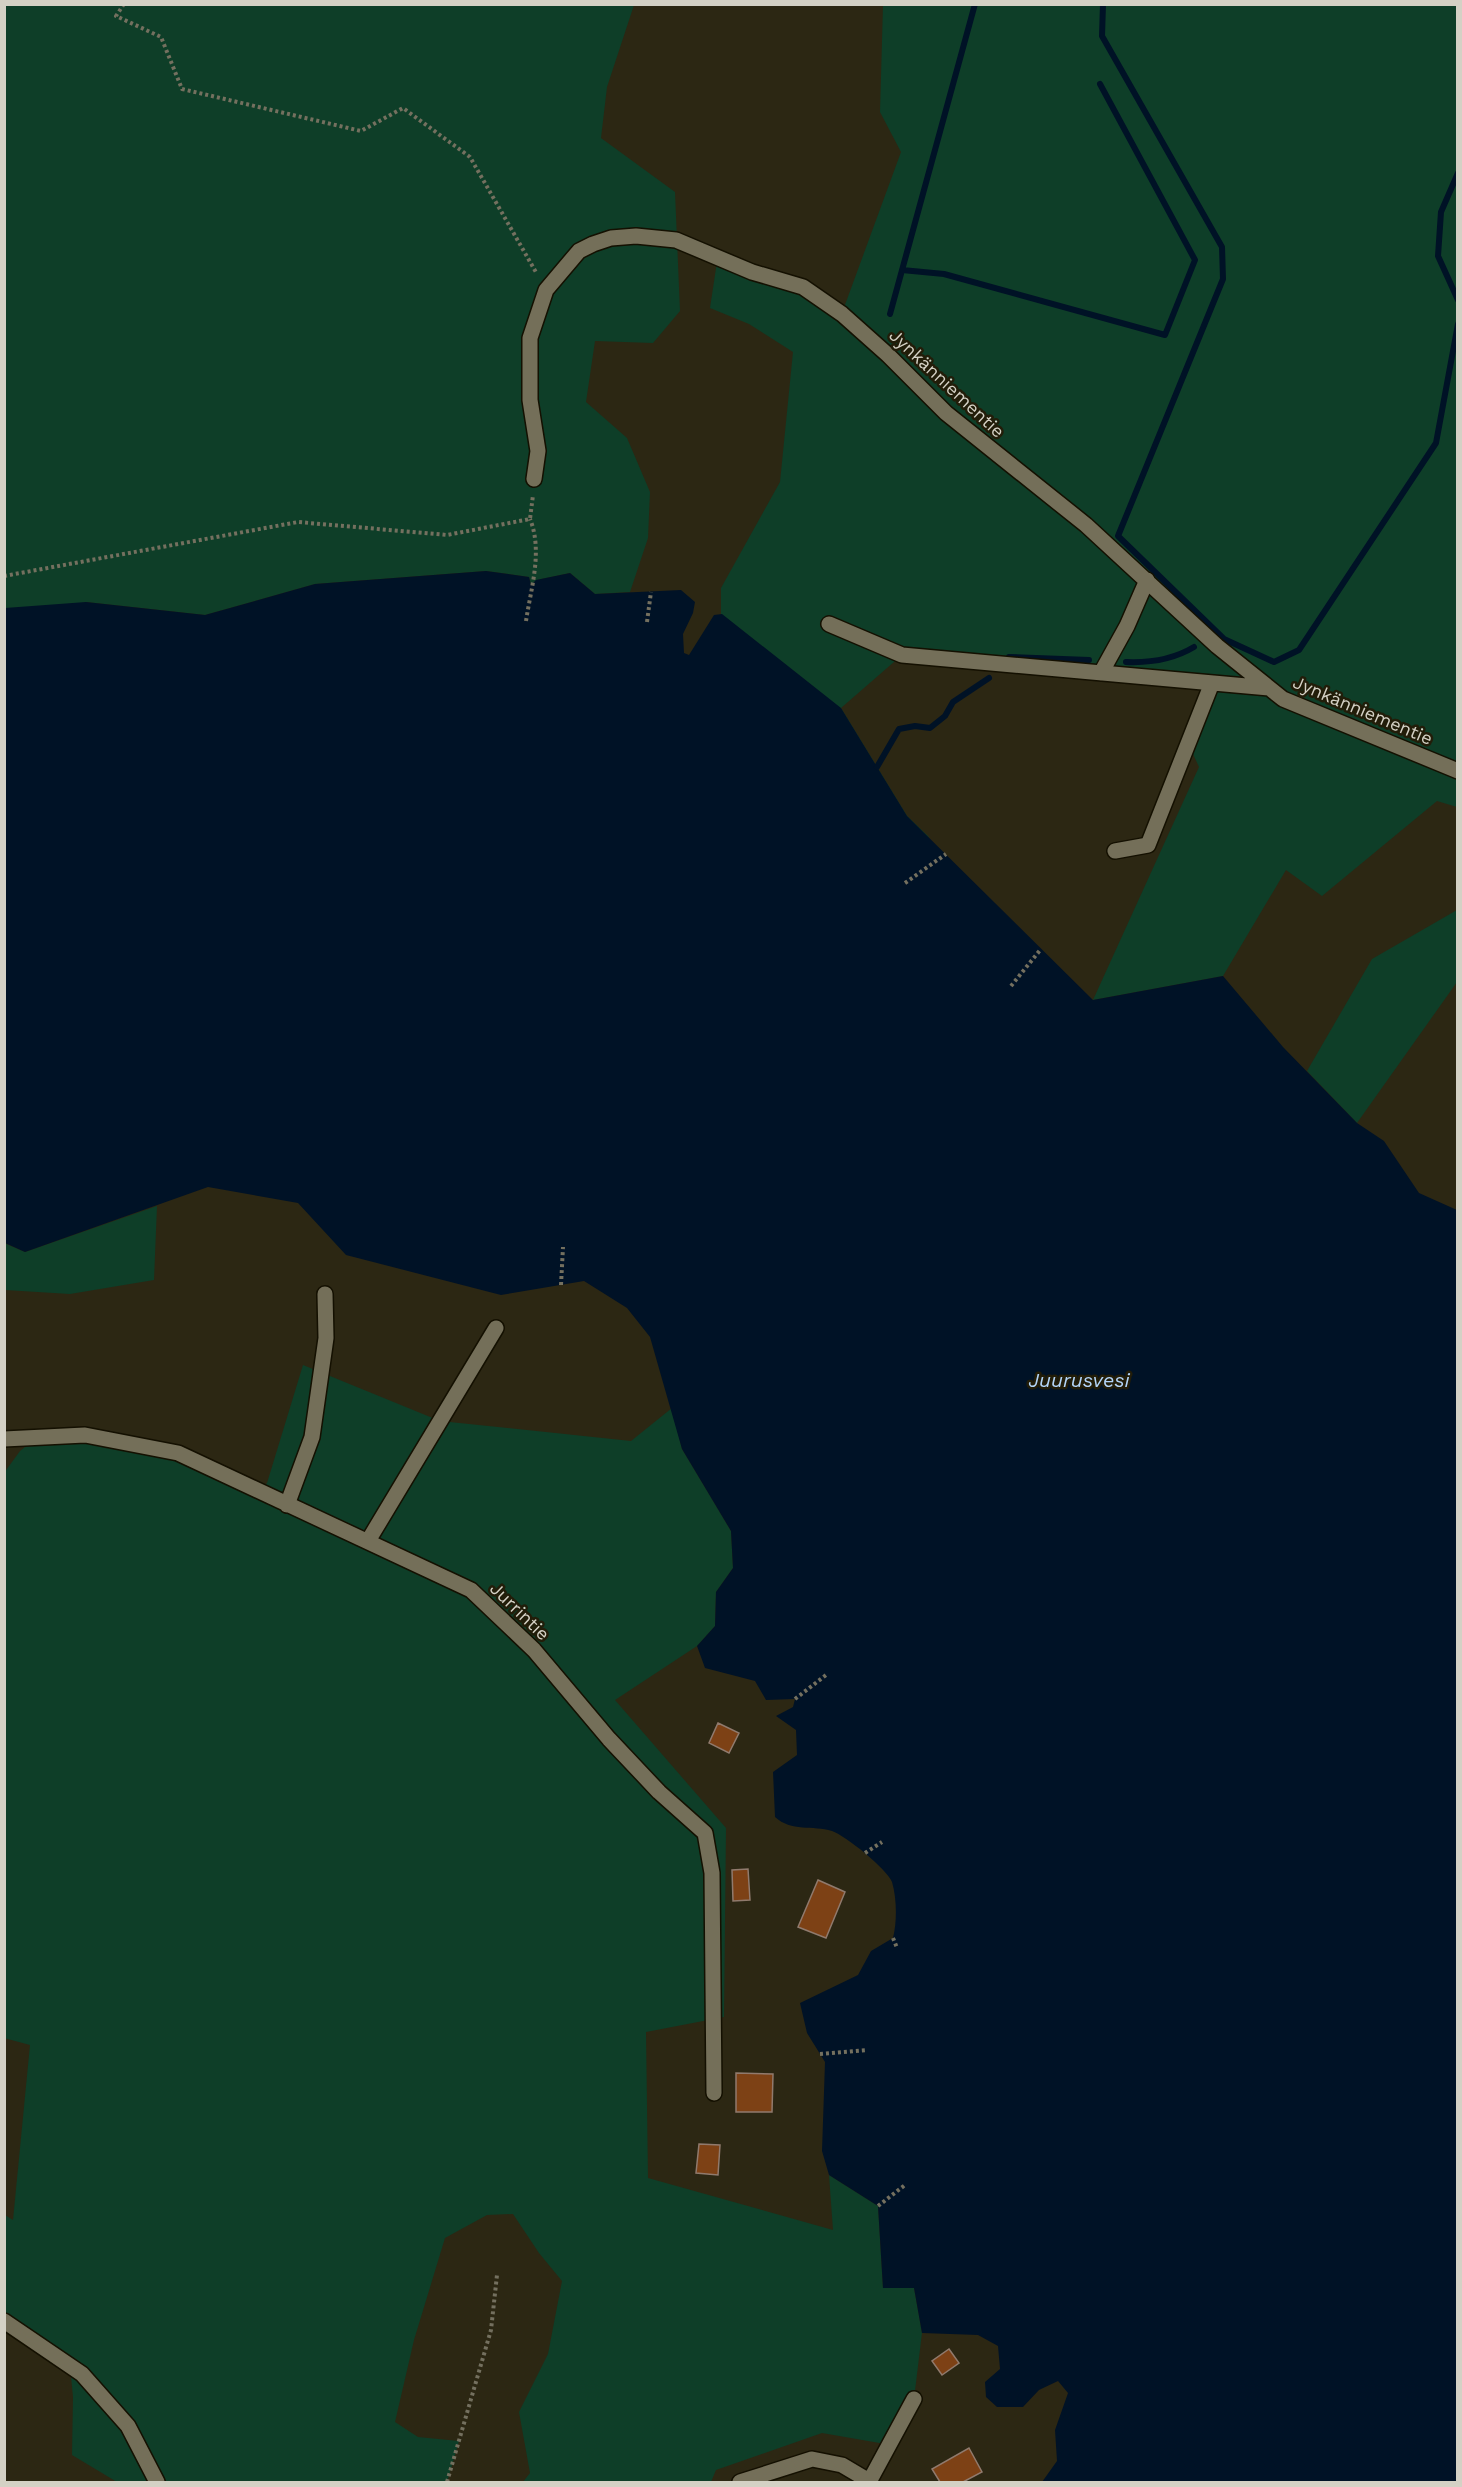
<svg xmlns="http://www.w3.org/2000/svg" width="1462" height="2487" font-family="'Work Sans',sans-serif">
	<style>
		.green { fill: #0e3e28 }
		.water { fill: #001226 }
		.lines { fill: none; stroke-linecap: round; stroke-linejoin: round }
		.stream { stroke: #001226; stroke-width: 6 }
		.building { fill: #7d4115; stroke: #907a6d; stroke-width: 1.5 }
		.minor-casing { stroke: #141001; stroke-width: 18 }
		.path { stroke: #74705f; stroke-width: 4; stroke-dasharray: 3 3; stroke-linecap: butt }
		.minor { stroke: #746f59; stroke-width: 15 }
		.labels { text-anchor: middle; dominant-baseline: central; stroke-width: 5; stroke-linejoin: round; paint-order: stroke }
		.street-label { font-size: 18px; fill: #d4d1c5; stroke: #221d09 }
		.water-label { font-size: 20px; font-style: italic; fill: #b3d5f9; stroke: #221d09 }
	</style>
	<rect width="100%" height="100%" fill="#2c2713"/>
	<!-- green -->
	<path class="green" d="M 4,5 L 634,5 L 607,87 L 601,138 L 675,192 L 680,311 L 653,343 L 595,341 L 586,402 L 627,438 L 650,492 L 648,538 L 630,592 L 595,594 L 570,573 L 537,580 L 531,585 L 529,577 L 486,571 L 315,584 L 205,615 L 86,602 L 5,624 Z
		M 883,5 L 1457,5 L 1457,807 L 1437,801 L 1322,896 L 1286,870 L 1223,976 L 1093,1000 L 1199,767 L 1188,743 L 1212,683 L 902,655 L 841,708 L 907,816 L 929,837 L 898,862 L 721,615 L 721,588 L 780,482 L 793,352 L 749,324 L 710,308 L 718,255 L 842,313 L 901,152 L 880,112 Z
		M 1457,910 L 1457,982 L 1357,1123 L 1307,1071 L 1372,959 Z
		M 157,1206 L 154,1280 L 70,1294 L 5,1290 L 4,1243 L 25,1252 Z
		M 303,1365 L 440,1421 L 631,1441 L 672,1408 L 682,1449 L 731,1531 L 733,1568 L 716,1592 L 715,1626 L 697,1646 L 615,1700 L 726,1828 L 724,2017 L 646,2032 L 648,2178 L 833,2230 L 829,2175 L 878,2206 L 883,2288 L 914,2288 L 922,2333 L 914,2399 L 891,2445 L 822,2433 L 716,2470 L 711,2482 L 523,2482 L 530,2473 L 519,2412 L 548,2354 L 562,2281 L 539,2253 L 513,2214 L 487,2215 L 445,2238 L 414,2340 L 395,2422 L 418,2437 L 459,2441 L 447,2482 L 117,2482 L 72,2455 L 73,2397 L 70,2366 L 5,2321 L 5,2215 L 13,2220 L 30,2045 L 4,2038 L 4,1473 L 20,1451 L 38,1437 L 85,1435 L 178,1453 L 258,1492 L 267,1483 Z"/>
	<!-- water -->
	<path class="water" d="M 486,571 L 529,577 L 531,585 L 536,580 L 570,573 L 595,594 L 681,590 L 695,602 L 693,613 L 683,634 L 684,653 L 689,655 L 714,615 L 722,614 L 841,708 L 907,816 L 1093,1000 L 1223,976 L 1283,1047 L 1357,1123 L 1384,1141 L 1419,1193 L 1457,1210 L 1457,2482 L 1042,2482 L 1057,2461 L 1055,2430 L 1068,2393 L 1058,2381 L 1039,2390 L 1023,2407 L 997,2407 L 986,2397 L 985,2382 L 1000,2369 L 998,2346 L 978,2335 L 922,2333 L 914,2288 L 883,2288 L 878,2206 L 829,2175 L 822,2151 L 825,2062 L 807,2033 L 800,2003 L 858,1975 L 871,1951 L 893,1938 C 897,1922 897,1899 892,1882 C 887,1869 846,1836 832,1831 C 813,1825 791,1832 775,1817 L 773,1772 L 797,1755 L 796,1730 L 776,1716 L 793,1707 L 795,1699 L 766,1700 L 755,1681 L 705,1668 L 697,1646 L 715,1626 L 716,1592 L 733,1568 L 731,1531 L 682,1449 L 650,1337 L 627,1308 L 584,1281 L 501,1295 L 346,1255 L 298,1203 L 208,1187 L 25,1252 L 5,1243 L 5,608 L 86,602 L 205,615 L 315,584 Z"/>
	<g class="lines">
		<!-- stream -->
		<path class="stream" d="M 1103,4 L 1102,36 L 1222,247 L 1223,279 L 1118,536 L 1224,639 L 1274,662 L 1299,650 L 1436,443 L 1458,324
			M 1458,173 L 1441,212 L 1438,256 L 1458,300
			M 902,270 L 944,274 L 1165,335 L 1195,260 L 1100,84
			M 890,314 L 975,4
			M 1009,657 L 1089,660
			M 1126,662 C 1149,663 1174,659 1194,647
			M 877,767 L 899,729 L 915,726 L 930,728 L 945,716 L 953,702 L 989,678"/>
	</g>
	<!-- building -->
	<path class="building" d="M 718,1723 L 739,1733 L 729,1753 L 709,1743 Z
		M 748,1869 L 750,1900 L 733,1901 L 732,1870 Z
		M 818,1880 L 845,1892 L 826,1938 L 798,1927 Z
		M 736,2073 L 773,2074 L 772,2112 L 736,2112 Z
		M 699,2144 L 720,2145 L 718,2175 L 696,2173 Z
		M 949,2349 L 959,2363 L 942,2375 L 932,2361 Z
		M 969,2448 L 982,2472 L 963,2482 L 940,2482 L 932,2469 Z"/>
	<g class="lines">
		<!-- minor casing -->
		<g class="minor-casing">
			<path id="minor" d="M 534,479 L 538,451 L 530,400 L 530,338 L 546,290 L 579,251 L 593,244 L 611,238 L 636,236 L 676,240 L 752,272 L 803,287 L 842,314 L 888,355 L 946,413 L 1086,525 L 1217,646 L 1283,699 L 1458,771
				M 829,624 L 902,655 L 1269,688
				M 1101,673 L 1127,626 L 1147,580
				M 1115,851 L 1148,845 L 1212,683
				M 4,1439 L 85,1435 L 178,1453 L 471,1590 L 534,1650 L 609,1739 L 659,1792 L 705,1833 L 712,1873 L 714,2093
				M 287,1505 L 312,1437 L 326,1338 L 325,1294
				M 368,1541 L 496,1328
				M 4,2321 L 82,2374 L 128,2426 L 157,2482
				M 740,2482 L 812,2459 L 842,2465 L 869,2481
				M 869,2482 L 914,2399"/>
		</g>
		<!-- path -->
		<path class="path" d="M 124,4 L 116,16 L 161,37 L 182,89 L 361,131 L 403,108 L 470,157 L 537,274
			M 4,576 L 298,522 L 447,535 L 530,519 L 533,495
			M 526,621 C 531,588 543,551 530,519
			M 647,622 L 651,592
			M 905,883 L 946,854
			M 1011,986 L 1041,949
			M 561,1285 L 563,1247
			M 795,1699 L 826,1675
			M 865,1853 L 882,1842
			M 893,1938 L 897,1948
			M 820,2054 L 867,2050
			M 878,2206 L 905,2185
			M 447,2482 L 491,2330 L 497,2275"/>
		<!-- minor -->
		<use href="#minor" class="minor"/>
	</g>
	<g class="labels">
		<!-- street labels -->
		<g class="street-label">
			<text transform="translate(947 383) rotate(43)">Jynkänniementie</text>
			<text transform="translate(1363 710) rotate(23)">Jynkänniementie</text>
			<text transform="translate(520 1611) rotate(44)">Jurrintie</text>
		</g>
		<!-- water labels -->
		<g class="water-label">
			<text x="1079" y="1380">Juurusvesi</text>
		</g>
	</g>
	<!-- border -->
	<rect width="1462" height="2487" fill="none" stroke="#d4d1c5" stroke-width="12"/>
</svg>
